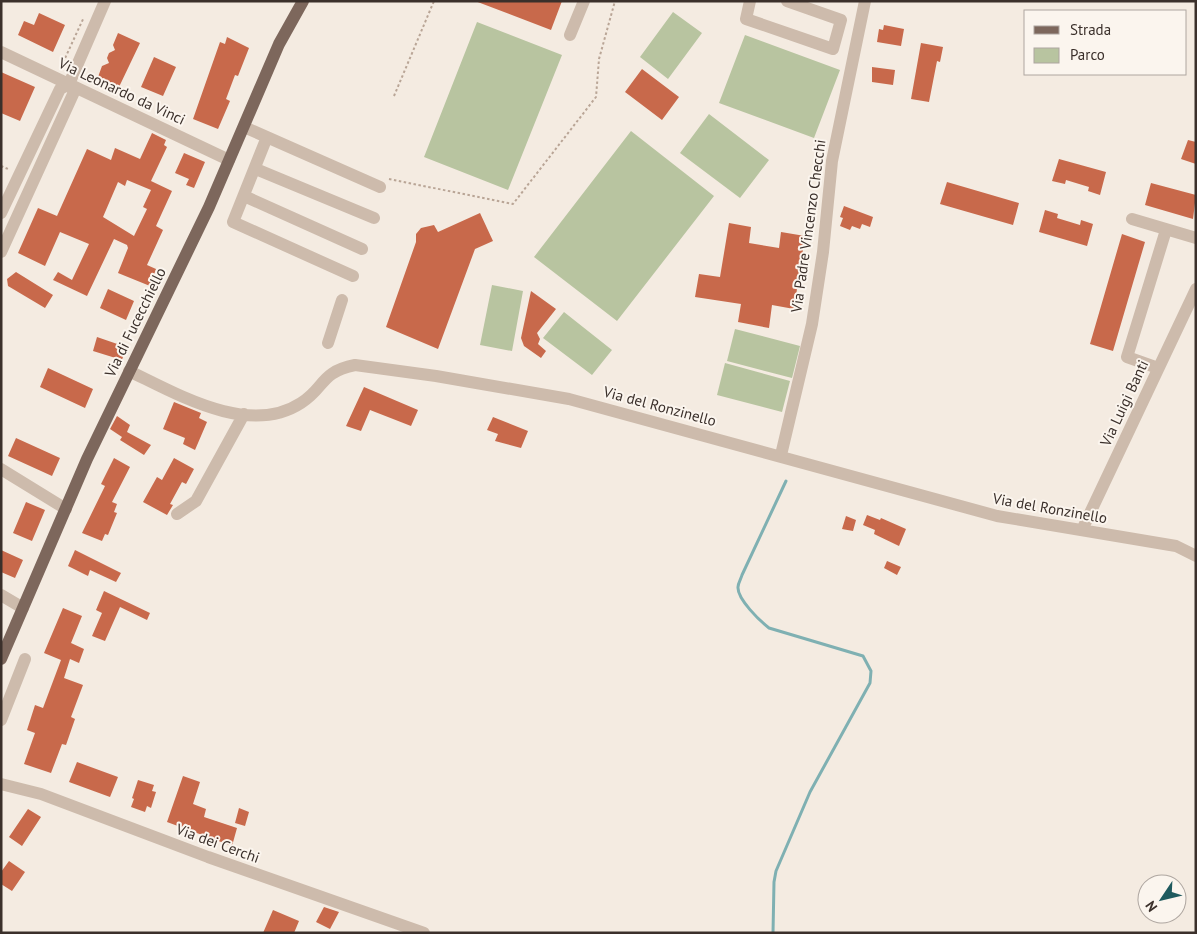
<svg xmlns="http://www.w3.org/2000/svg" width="1197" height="934" font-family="'PT Sans',sans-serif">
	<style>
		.green { fill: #b8c4a0 }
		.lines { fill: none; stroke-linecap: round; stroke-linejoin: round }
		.stream { stroke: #7fb0b2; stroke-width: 3 }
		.building { fill: #c8694b; fill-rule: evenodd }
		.path { stroke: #b9a596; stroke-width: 2; stroke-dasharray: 2.5 2.5; stroke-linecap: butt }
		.minor { stroke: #cdbbac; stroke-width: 12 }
		.major { stroke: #7d675c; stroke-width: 12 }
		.labels { text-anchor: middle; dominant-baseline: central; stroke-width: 4; stroke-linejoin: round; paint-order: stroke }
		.street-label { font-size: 15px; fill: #3b302b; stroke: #fbf5ee }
	</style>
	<rect width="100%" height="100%" fill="#f4ebe1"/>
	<!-- green -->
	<path class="green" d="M 673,12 L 702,33 L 668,79 L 640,57 Z
		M 477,22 L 562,55 L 508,190 L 424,157 Z
		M 745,35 L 840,70 L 814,138 L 719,103 Z
		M 709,114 L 769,160 L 740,198 L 680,153 Z
		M 631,131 L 714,196 L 617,321 L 534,257 Z
		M 492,285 L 523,291 L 512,351 L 480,345 Z
		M 564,312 L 612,350 L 592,375 L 543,338 Z
		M 735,329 L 800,346 L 792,378 L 727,361 Z
		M 725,363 L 790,381 L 782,412 L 717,395 Z"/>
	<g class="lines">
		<!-- stream -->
		<path class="stream" d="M 773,933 L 774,882 L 776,871 L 810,792 L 870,683 L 871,671 L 863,656 L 769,628 C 760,621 737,599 738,587 C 738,583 741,579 742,575 L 786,481"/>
	</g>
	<!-- building -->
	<path class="building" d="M 475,1 L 562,1 L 551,30 Z
		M 39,13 L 65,25 L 53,52 L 18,35 L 24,21 L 34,25 Z
		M 884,25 L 904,29 L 901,46 L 877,42 L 879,29 L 883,30 Z
		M 118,33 L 140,43 L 119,87 L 98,77 L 102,66 L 109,63 L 107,58 L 109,53 L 115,50 L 113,45 Z
		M 227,37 L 249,48 L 238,76 L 235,75 L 226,99 L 230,101 L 218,129 L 193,119 L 220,42 L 225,44 Z
		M 921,43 L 943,47 L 940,62 L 937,61 L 929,102 L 911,99 Z
		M 154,57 L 176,67 L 163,96 L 141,87 Z
		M 872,67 L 895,70 L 893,85 L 872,82 Z
		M 642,69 L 679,97 L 662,120 L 625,92 Z
		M 1,72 L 35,87 L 20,121 L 1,113 Z
		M 152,133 L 166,140 L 164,145 L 167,147 L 151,181 L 172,191 L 156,226 L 163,230 L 147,265 L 156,269 L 150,286 L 118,273 L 128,248 L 127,245 L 114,239 L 87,296 L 53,280 L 58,272 L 72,280 L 89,244 L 60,232 L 45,266 L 18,253 L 38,208 L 57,216 L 87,149 L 111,160 L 115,148 L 140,159 ZM 127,180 L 151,190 L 143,207 L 147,209 L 134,236 L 103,217 L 118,182 L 125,186 Z
		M 1188,140 L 1196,142 L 1196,164 L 1181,159 Z
		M 184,153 L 205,162 L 194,188 L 186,185 L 189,179 L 175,173 Z
		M 1059,159 L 1106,172 L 1100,195 L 1088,191 L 1089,187 L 1066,180 L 1065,184 L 1052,181 Z
		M 947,182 L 1019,203 L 1013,225 L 940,204 Z
		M 1151,183 L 1196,195 L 1193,219 L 1145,205 Z
		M 844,206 L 873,217 L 870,227 L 862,224 L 860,229 L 852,226 L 850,230 L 840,226 L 843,218 L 840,217 Z
		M 1045,210 L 1058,214 L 1057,218 L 1080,225 L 1081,220 L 1093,224 L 1087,246 L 1039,232 Z
		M 480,213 L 493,241 L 475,249 L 438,349 L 386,327 L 416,242 L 416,234 L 421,228 L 434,225 L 438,232 Z
		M 729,223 L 751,227 L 749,243 L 779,248 L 781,232 L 805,236 L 794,309 L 772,305 L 769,328 L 738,322 L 741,304 L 695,297 L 699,274 L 720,277 Z
		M 1122,234 L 1145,242 L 1113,351 L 1090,344 Z
		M 16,272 L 53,295 L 45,308 L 8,286 L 7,279 Z
		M 108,289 L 134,301 L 126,320 L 100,308 Z
		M 531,291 L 556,309 L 537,333 L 540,339 L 538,344 L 546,351 L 541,358 L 524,346 L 521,338 Z
		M 97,337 L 126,347 L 122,360 L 93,351 Z
		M 48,368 L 93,389 L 85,408 L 40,387 Z
		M 364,387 L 418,410 L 411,426 L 370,410 L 361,431 L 346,426 Z
		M 174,402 L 201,413 L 199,418 L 207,422 L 195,450 L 183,444 L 185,438 L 163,429 Z
		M 117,416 L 130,425 L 127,432 L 151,445 L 144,455 L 120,440 L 122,437 L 110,429 Z
		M 493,417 L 528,431 L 521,448 L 495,441 L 498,434 L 487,430 Z
		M 16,438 L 60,458 L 52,476 L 8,456 Z
		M 114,458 L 130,467 L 112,502 L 117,504 L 114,512 L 117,513 L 108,535 L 105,534 L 102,541 L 82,533 L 105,486 L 101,484 Z
		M 174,458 L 194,469 L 186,484 L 182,482 L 170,504 L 173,505 L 167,515 L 143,502 L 157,477 L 162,480 Z
		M 26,502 L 45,510 L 32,541 L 13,533 Z
		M 867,515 L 880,520 L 881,518 L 906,529 L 899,546 L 874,534 L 875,530 L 863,525 Z
		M 846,516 L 856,520 L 853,531 L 842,529 Z
		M 1,550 L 23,560 L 15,578 L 1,572 Z
		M 75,550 L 121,573 L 116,582 L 90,570 L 88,576 L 68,566 Z
		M 887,561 L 901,567 L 897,575 L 884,568 Z
		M 104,591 L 150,613 L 147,620 L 120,607 L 105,641 L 92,636 L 102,613 L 96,610 Z
		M 63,608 L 82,616 L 71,643 L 84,649 L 79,663 L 70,659 L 64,678 L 83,685 L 71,717 L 75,719 L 66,745 L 62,744 L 51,773 L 24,764 L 35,733 L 27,730 L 35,705 L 43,708 L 61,660 L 44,653 Z
		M 77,762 L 118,777 L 110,797 L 69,782 Z
		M 183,776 L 200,782 L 193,804 L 206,809 L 204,817 L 237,828 L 232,846 L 167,822 Z
		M 138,780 L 154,785 L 152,791 L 156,792 L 151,808 L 147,806 L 145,812 L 131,807 L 134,799 L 132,798 Z
		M 239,808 L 249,812 L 245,826 L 235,823 Z
		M 28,809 L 41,817 L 22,846 L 9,837 Z
		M 9,861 L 25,872 L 12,891 L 1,884 L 1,872 Z
		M 324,907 L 339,912 L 330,929 L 316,922 Z
		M 273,910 L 299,921 L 294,933 L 263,933 Z"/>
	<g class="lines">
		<!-- path -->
		<path class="path" d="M 61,67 L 84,17
			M 394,96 L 434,1
			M 1,166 L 8,169
			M 389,179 L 513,204 L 596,97 L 599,59 L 615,1"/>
		<!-- minor -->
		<path class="minor" d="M 750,1 L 746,19 L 833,49 L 841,20 L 787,1
			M 570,35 L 584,1
			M 1,52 L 229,160
			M 69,84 L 105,1
			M 244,127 L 380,187
			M 267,137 L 233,222 L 353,276
			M 256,169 L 374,218
			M 244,196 L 362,249
			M 1,213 L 60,89 L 69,84
			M 1132,219 L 1196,238
			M 1,252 L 74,92 L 69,84
			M 328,343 L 342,300
			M 1158,368 L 1127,357 L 1166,230
			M 129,371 C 177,394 249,437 301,403 C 325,388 320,372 355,365 L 436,376 L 569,399 L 997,516 L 1176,546 L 1196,556
			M 781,455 L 812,324 L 823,252 L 832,161 L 865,1
			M 1,469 L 66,509
			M 177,514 L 196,501 L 244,414
			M 1082,530 L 1196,289
			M 1,595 L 23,608
			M 1,720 L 25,659
			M 1,784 L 41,794 L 208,857 L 424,933"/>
		<!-- major -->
		<path class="major" d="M 1,659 L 87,459 L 209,207 L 279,44 L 303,1"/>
	</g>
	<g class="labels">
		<!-- street labels -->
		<g class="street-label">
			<text transform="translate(122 91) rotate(25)">Via Leonardo da Vinci</text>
			<text transform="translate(808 226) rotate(-82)">Via Padre Vincenzo Checchi</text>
			<text transform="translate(135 322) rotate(-64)">Via di Fucecchiello</text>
			<text transform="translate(1124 403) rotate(-65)">Via Luigi Banti</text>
			<text transform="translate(660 406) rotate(15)">Via del Ronzinello</text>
			<text transform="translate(1050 508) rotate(10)">Via del Ronzinello</text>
			<text transform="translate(218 843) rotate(20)">Via dei Cerchi</text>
		</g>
	</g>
	<!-- border -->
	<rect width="1197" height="934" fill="none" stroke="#3b302b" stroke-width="5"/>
	<!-- legend -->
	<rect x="1024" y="10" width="162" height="65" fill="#fbf5ee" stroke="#aea6a0"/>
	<rect x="1034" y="26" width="25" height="8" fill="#7d675c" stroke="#aea6a0"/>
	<text x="1070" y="35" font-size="15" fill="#3b302b">Strada</text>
	<rect x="1034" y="48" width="25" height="15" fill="#b8c4a0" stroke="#aea6a0"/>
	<text x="1070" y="60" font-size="15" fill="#3b302b">Parco</text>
	<!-- north arrow -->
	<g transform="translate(1162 899) rotate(235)"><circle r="24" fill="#fbf5ee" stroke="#aea6a0"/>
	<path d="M0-4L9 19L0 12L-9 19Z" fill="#1f5a5e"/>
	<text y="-8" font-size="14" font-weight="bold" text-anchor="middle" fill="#3b302b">N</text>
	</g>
</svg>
